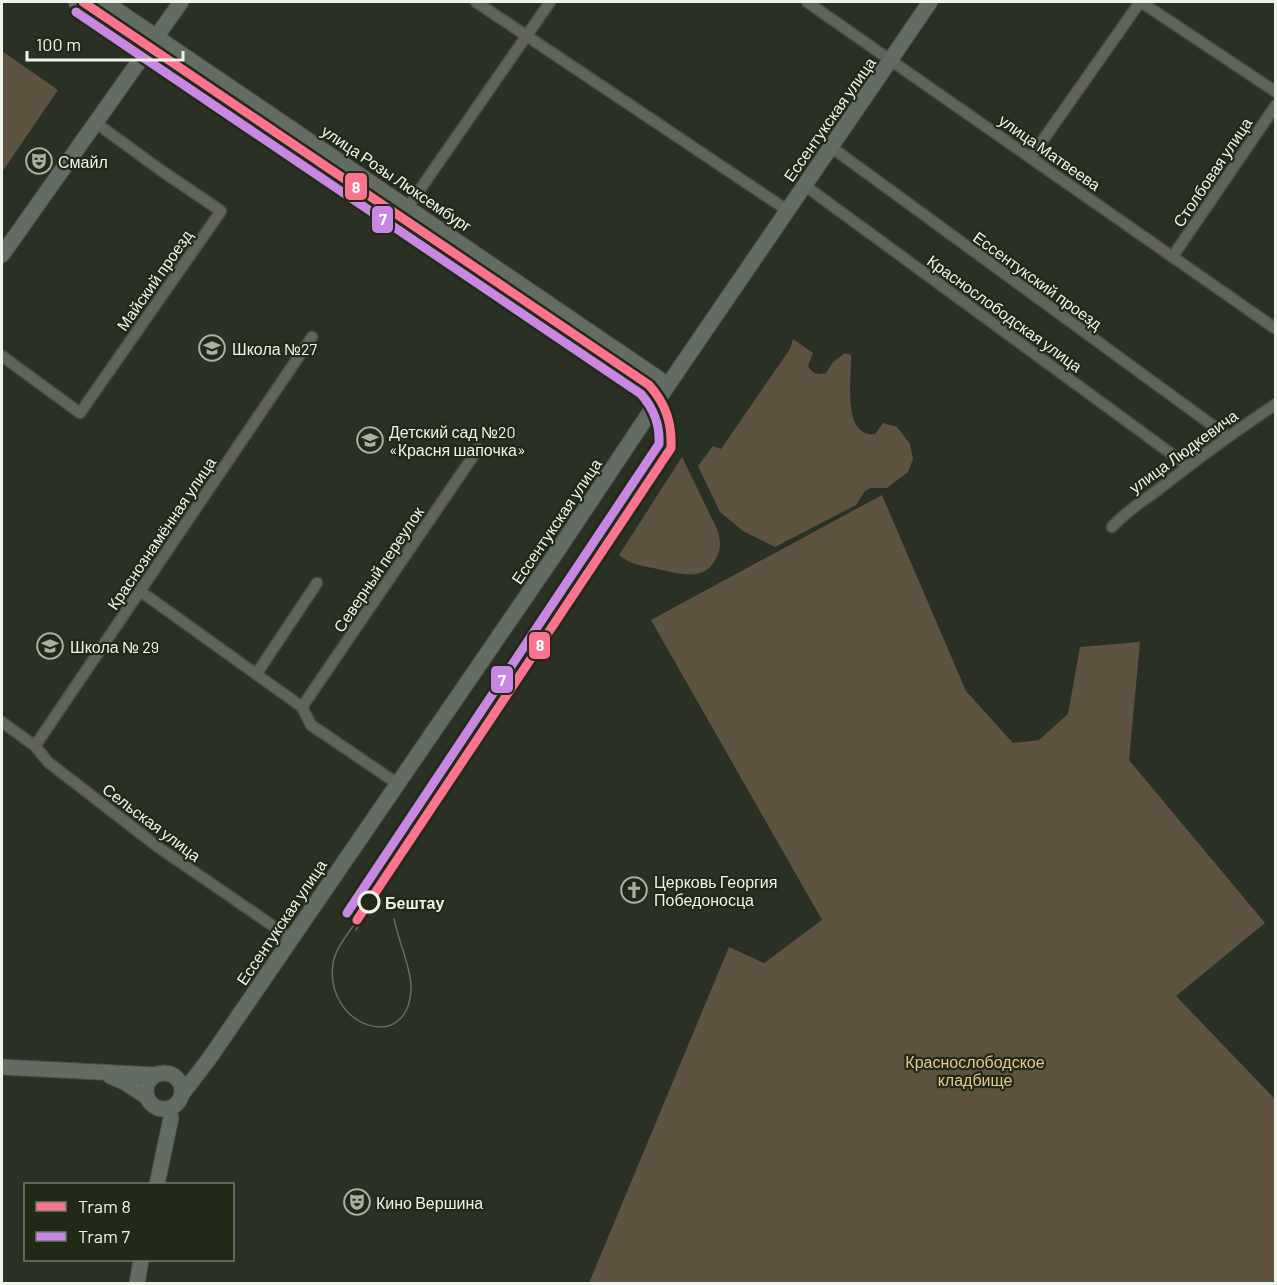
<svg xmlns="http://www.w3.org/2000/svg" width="1277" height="1285" font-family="Barlow,sans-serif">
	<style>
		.green { fill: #5e5240 }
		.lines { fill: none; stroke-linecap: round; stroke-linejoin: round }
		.street-casing { stroke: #484c42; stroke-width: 13 }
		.secondary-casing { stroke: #484c42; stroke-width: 17 }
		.street { stroke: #60645b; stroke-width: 10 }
		.secondary { stroke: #626c62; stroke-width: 15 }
		.tram { stroke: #666a61; stroke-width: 1.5 }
		.tram-1-casing { stroke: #212a17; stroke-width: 14 }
		.tram-2-casing { stroke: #212a17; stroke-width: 14 }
		.tram-1 { stroke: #fc738d; stroke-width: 9 }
		.tram-2 { stroke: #c787e3; stroke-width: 9 }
		.stop-dot { fill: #212a17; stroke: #eef5e8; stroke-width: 3 }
		.labels { text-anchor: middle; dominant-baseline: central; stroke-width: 4.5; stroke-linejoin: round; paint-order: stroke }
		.street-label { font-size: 16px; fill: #eef5e8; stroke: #212a17 }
		.poi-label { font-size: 16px; fill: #eef5e8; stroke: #212a17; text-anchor: start }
		.stop-label { font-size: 16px; font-weight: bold; fill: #eef5e8; stroke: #212a17; text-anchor: start }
		.park-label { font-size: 16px; fill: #eec48d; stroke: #212a17 }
		.line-badge { stroke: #212a17; stroke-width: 2 }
		.badge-label { font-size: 16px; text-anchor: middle; font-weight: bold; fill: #fff }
	</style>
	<rect width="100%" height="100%" fill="#2b3025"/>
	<!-- green -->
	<path class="green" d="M 2,51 L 58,90 L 2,172 Z
		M 793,339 L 813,353 L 808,366 C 813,374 817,375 826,373 L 833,362 L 845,353 L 851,355 C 852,375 841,438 875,434 L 883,423 L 897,427 L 910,444 L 913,459 L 908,472 L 887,488 L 871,488 L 865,491 L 856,505 L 775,547 L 743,531 L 720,512 L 698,466 L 713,446 L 721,449 L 790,349 Z
		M 682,457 L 718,531 C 721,543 721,551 714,562 C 702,582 677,573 658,569 C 644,566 630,565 619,555 Z
		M 882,495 L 966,691 L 1013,743 L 1039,740 L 1068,714 L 1080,647 L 1140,642 L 1129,760 L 1265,923 L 1176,996 L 1275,1099 L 1275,1283 L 589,1283 L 729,947 L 764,963 L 822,920 L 651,620 Z"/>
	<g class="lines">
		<!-- street casing -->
		<g class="street-casing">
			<path id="street" d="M 476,2 L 787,210
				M 807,2 L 1276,329
				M 1141,2 L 1276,92
				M 831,147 L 1227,436
				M 1031,157 L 1140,2
				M 804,185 L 1188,466
				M 396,224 L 550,2
				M 1173,256 L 1276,105
				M 2,356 L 80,413 L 221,211 L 159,169 L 96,123
				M 1112,527 C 1126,511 1142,502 1159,489 C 1197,459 1235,431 1276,404
				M 140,591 L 302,707 L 311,725 L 398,784
				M 257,673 L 317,583
				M 302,707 L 478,449
				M 2,722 L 35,746 L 48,762 L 158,847 L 292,939
				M 35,746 L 312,337"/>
		</g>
		<!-- secondary casing -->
		<g class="secondary-casing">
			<path id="secondary" d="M 76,2 L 396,224 L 659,400
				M 105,2 L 668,385
				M 2,255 L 181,2
				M 2,1067 L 156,1075
				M146 1091a18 18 0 1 1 36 0a18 18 0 1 1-36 0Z
				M 110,1076 L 124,1082 L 147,1097
				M 182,1094 L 209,1059 L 558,550 L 668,385 L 930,2
				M 157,1184 L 171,1118 L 168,1109
				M 137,1284 L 141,1260"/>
		</g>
		<!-- street -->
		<use href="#street" class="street"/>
		<!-- secondary -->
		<use href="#secondary" class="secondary"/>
		<!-- tram -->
		<path class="tram" d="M 357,920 C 349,933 335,948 333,964 C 324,1025 407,1056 411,990 C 412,971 398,939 394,919
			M 356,930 L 365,915 L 368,903"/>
		<!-- tram-1 casing -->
		<g class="tram-1-casing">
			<path id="tram-1" d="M 83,2 L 649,385 C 666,404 672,423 671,448 L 357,920"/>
		</g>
		<!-- tram-2 casing -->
		<g class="tram-2-casing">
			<path id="tram-2" d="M 76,12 L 641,394 C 654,409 660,424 659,444 L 347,913"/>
		</g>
		<!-- tram-1 -->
		<use href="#tram-1" class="tram-1"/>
		<!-- tram-2 -->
		<use href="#tram-2" class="tram-2"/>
	</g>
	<!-- icons -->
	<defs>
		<g id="theatre-ring" transform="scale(1.35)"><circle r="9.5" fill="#212a17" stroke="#aab0a4" stroke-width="1.5"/><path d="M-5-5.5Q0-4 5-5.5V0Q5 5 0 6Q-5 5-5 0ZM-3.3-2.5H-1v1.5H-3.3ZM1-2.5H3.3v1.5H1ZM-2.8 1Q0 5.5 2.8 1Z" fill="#aab0a4"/></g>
		<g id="school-ring" transform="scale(1.35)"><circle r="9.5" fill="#212a17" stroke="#aab0a4" stroke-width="1.5"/><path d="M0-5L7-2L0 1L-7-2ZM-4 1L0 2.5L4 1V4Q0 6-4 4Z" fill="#aab0a4"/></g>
		<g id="church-ring" transform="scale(1.35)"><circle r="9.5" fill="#212a17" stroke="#aab0a4" stroke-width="1.5"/><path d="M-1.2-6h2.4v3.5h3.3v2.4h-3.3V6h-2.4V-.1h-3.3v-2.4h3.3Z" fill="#aab0a4"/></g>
	</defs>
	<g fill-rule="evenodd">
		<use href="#theatre-ring" x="39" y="161"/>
		<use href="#school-ring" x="212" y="348"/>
		<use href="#school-ring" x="370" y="440"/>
		<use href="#school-ring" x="50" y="646"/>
		<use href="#church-ring" x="634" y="890"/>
		<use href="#theatre-ring" x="357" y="1202"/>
	</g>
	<!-- markers -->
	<circle class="stop-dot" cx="369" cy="902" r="10"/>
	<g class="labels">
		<!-- street labels -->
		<g class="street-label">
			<text transform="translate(829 119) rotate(-55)">Ессентукская улица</text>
			<text transform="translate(1050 152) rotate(35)">улица Матвеева</text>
			<text transform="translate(1212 172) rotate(-56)">Столбовая улица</text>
			<text transform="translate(397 178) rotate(34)">улица Розы Люксембург</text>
			<text transform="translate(154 280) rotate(-55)">Майский проезд</text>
			<text transform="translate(1038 280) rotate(36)">Ессентукский проезд</text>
			<text transform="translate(1005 313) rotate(36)">Краснослободская улица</text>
			<text transform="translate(1183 451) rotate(-36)">улица Людкевича</text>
			<text transform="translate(556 521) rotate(-56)">Ессентукская улица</text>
			<text transform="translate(161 533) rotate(-56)">Краснознамённая улица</text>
			<text transform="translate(378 569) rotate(-56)">Северный переулок</text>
			<text transform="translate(152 822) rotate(37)">Сельская улица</text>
			<text transform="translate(281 922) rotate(-56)">Ессентукская улица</text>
		</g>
		<!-- poi labels -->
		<g class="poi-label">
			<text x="58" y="161">Смайл</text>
			<text x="232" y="348">Школа №27</text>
			<text x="389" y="431">Детский сад №20<tspan x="389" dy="18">«Красня шапочка»</tspan></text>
			<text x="70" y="646">Школа № 29</text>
			<text x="654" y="881">Церковь Георгия<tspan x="654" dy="18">Победоносца</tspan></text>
			<text x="376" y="1202">Кино Вершина</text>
		</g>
		<!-- stop labels -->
		<g class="stop-label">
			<text x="385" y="902">Бештау</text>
		</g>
		<!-- park labels -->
		<g class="park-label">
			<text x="975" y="1061">Краснослободское<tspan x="975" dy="18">кладбище</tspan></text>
		</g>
	</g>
	<g class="line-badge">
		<rect x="344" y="172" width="24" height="29" rx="6" fill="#fc738d"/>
		<rect x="371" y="205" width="23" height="29" rx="6" fill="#c787e3"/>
		<rect x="528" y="631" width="23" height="29" rx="6" fill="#fc738d"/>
		<rect x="490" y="665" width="24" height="29" rx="6" fill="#c787e3"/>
	</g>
	<g class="badge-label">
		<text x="356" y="193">8</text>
		<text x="383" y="225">7</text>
		<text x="540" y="651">8</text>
		<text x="502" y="686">7</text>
	</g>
	<!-- border -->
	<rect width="1277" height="1285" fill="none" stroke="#eef5e8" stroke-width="6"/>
	<!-- legend -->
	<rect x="24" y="1183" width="210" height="78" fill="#212a17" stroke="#737b6b" stroke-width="1.5"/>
	<rect x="36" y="1202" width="30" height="9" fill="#fc738d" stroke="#737b6b" stroke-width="1.5"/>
	<text x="78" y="1213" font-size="18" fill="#eef5e8">Tram 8</text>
	<rect x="36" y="1232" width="30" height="9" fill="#c787e3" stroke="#737b6b" stroke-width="1.5"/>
	<text x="78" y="1243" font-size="18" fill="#eef5e8">Tram 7</text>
	<!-- scale -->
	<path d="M27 51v9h156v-9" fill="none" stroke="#eef5e8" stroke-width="3"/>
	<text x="36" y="51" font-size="18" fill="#eef5e8" stroke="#212a17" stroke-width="4.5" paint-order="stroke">100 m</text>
</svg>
